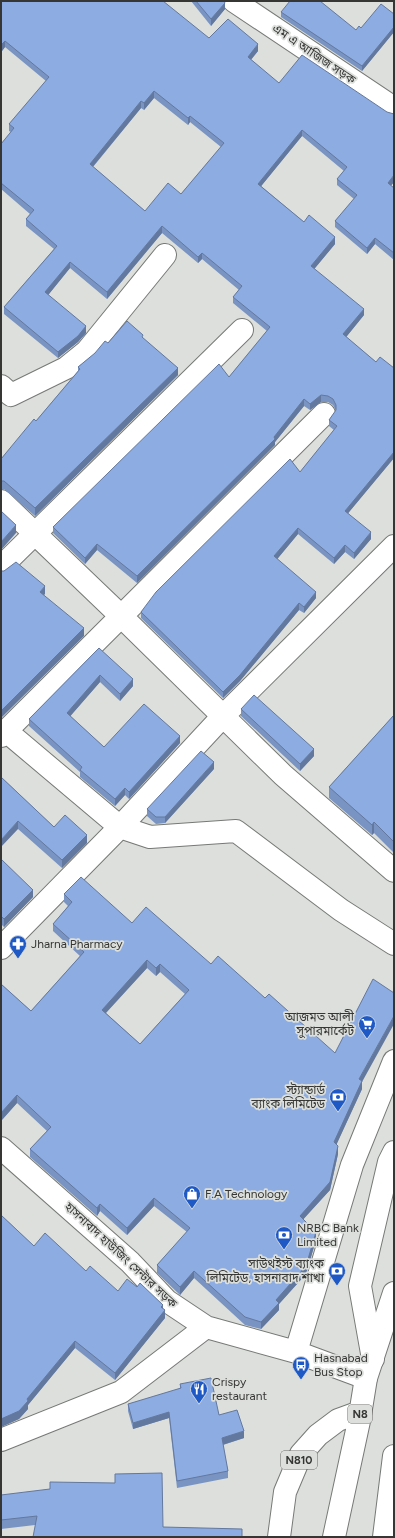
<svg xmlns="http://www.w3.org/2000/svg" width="395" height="1538" font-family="Figtree,'Noto Sans Bengali',sans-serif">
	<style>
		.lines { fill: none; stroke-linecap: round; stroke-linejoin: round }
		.street-casing { stroke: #767976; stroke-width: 24 }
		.secondary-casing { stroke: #767976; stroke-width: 24 }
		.highway-casing { stroke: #767976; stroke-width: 24 }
		.street { stroke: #fff; stroke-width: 22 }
		.secondary { stroke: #fff; stroke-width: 22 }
		.highway { stroke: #fff; stroke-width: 22 }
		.wall { fill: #7994c2; fill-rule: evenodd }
		.shaded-wall { fill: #63789e }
		.building { fill: #8dace2; stroke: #63789e; fill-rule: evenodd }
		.labels { text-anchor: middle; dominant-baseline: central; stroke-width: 3.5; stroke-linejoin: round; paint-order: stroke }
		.shield { fill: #dcdfdb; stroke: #686967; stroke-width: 1 }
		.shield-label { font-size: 11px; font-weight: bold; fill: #363735 }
		.street-label { font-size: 12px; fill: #363735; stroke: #dcdfdb }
		.poi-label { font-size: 12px; fill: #363735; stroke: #dcdfdb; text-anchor: start }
	</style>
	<rect width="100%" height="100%" fill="#dcdfdb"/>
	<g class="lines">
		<!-- street casing -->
		<g class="street-casing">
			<path id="street" d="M 234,1 L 394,108
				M 1,386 L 11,395 L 66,368 L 87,351 L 165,255
				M 1,501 L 122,617 L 283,775 L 394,871
				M 1,567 L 242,330
				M 6,731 L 120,827 L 150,837 L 236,831 L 341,910 L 394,944
				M 1,736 L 324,414
				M 1,948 L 120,827 L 223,716 L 394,546
				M 1,1148 L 130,1262 L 167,1301 L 206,1327 L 296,1352 L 366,1378
				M 296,1352 L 352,1165 L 394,1061
				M 1,1440 L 121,1392 L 206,1327"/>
		</g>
		<!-- secondary casing -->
		<g class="secondary-casing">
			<path id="secondary" d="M 373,1359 L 360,1286 L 389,1162 L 394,1152"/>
		</g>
		<!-- highway casing -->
		<g class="highway-casing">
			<path id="highway" d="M 279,1537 L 285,1492 L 301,1454 L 318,1435 L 338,1420 L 360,1412
				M 334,1537 L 359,1421 L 366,1378 L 394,1293
				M 384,1537 L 394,1456"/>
		</g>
		<!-- street -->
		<use href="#street" class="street"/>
		<!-- secondary -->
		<use href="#secondary" class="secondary"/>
		<!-- highway -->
		<use href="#highway" class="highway"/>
	</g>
	<!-- wall -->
	<path class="wall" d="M 1,1 L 209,38 L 258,51 L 251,60 L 394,182 L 391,186 L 394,188 L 394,260 L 375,244 L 367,254 L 335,227 L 335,221 L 354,199 L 337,185 L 337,179 L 344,171 L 302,136 L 261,186 L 304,222 L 335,244 L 314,269 L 364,315 L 346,337 L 376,362 L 394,368 L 394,458 L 348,513 L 371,539 L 354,559 L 345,552 L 334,564 L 298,534 L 277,559 L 316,598 L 304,613 L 299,610 L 240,681 L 223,698 L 141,618 L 141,612 L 300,472 L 334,430 L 329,426 L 329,420 L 336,411 L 333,405 L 328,402 L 321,402 L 310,410 L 304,406 L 275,442 L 275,445 L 137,583 L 97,550 L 85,564 L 53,533 L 53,527 L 229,377 L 267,331 L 233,303 L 233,297 L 239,290 L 202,259 L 198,263 L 162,233 L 107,299 L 70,268 L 48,295 L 86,333 L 78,342 L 59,357 L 58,358 L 4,314 L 4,307 L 54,249 L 26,226 L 26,219 L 30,214 L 1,189 L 1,144 L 11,132 L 9,131 L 9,124 L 46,81 L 5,47 L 2,51 L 1,50 ZM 154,98 L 188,125 L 190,122 L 221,147 L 181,194 L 145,211 L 93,167 L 141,108 L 144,110 Z
		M 191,1 L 224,1 L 225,9 L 211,26 Z
		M 281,12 L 356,30 L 394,14 L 394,32 L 362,71 L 281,17 Z
		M 143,339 L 178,375 L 35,516 L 4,489 L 1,489 L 1,459 L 36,421 L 78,371 L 78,367 L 108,343 Z
		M 99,648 L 133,686 L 120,701 L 100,682 L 70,716 L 104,747 L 180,743 L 129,799 L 125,795 L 115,806 L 80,777 L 80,772 L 29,726 L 29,719 Z
		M 241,709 L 314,756 L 300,771 L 241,716 Z
		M 394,715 L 394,853 L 374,833 L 372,835 L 329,798 L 329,787 Z
		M 214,769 L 165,823 L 156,824 L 147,816 L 147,809 Z
		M 1,777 L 54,827 L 87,843 L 62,868 L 18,829 Z
		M 1,859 L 33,897 L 4,927 L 1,924 Z
		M 64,894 L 132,923 L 211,964 L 265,998 L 362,1082 L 362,1089 L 336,1145 L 338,1154 L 330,1190 L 303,1219 L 316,1240 L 306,1274 L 279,1304 L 279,1310 L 261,1329 L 245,1325 L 194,1278 L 180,1295 L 157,1273 L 157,1265 L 187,1232 L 154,1206 L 127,1235 L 100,1211 L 97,1216 L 30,1157 L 30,1149 L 47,1131 L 17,1103 L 1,1121 L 1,984 L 31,1011 L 80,956 L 53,931 L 53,924 L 68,906 L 64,902 ZM 147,968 L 156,976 L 160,972 L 185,994 L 140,1044 L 106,1013 Z
		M 1,1215 L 34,1246 L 86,1271 L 118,1291 L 163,1308 L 165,1318 L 115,1380 L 75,1348 L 28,1405 L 28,1409 L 19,1419 L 1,1427 Z
		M 180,1384 L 219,1415 L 244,1438 L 223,1445 L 228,1471 L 228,1478 L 177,1488 L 169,1418 L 133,1429 L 128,1411 L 128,1404 L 180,1389 Z
		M 1,1495 L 163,1527 L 242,1537 L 35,1525 L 1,1529 Z"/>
	<!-- shaded-wall -->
	<path class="shaded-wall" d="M 225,3 L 225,9 L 211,26 L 211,19 Z
		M 394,27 L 394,32 L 362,71 L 362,66 Z
		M 5,41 L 5,47 L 2,51 L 2,44 Z
		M 258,44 L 258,51 L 248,63 L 248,57 Z
		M 154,91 L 154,98 L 144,110 L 144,103 Z
		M 141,101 L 141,108 L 90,170 L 90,164 Z
		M 190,116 L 190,122 L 188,125 L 188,118 Z
		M 302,130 L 302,136 L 258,190 L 258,184 Z
		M 394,175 L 394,182 L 388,189 L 388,183 Z
		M 162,226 L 162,233 L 107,299 L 107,292 Z
		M 335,237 L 335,244 L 311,273 L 311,266 Z
		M 375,238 L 375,244 L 367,254 L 367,248 Z
		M 202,253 L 202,259 L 198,263 L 198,257 Z
		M 70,262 L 70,268 L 45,299 L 45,292 Z
		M 364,309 L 364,315 L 343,341 L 343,334 Z
		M 86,326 L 86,333 L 78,342 L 58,358 L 58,352 Z
		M 178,368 L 178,375 L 35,516 L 35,508 Z
		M 321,395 L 321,402 L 310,410 L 310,404 Z
		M 304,399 L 304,406 L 275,442 L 275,445 L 137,583 L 137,576 L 274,437 Z
		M 394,452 L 394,458 L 345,517 L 345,511 Z
		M 16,525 L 16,533 L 1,550 L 1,542 Z
		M 298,528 L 298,534 L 274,563 L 274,556 Z
		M 371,532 L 371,539 L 354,559 L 354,553 Z
		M 97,544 L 97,550 L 85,564 L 85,558 Z
		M 345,545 L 345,552 L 334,564 L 334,558 Z
		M 45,586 L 45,594 L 40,600 L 40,592 Z
		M 316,592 L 316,598 L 304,613 L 304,607 Z
		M 299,603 L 299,610 L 240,681 L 223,698 L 223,692 Z
		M 84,628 L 84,636 L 1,718 L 1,711 Z
		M 100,675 L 100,682 L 67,720 L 67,713 Z
		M 133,679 L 133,686 L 120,701 L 120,694 Z
		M 180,736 L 180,743 L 129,799 L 129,792 Z
		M 314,749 L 314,756 L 300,771 L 300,764 Z
		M 214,762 L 214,769 L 165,823 L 165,817 Z
		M 125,788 L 125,795 L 115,806 L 115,799 Z
		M 18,821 L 18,829 L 1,847 L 1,840 Z
		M 374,822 L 374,833 L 372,835 L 372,825 Z
		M 87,835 L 87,843 L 62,868 L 62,860 Z
		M 33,890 L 33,897 L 4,927 L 4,919 Z
		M 147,960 L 147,968 L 102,1017 L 102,1010 Z
		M 160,964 L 160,972 L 156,976 L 156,968 Z
		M 394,1016 L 394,1024 L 362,1082 L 362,1089 L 334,1150 L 334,1142 L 359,1079 Z
		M 17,1095 L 17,1103 L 1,1121 L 1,1113 Z
		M 338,1146 L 338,1154 L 330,1190 L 300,1223 L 300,1216 Z
		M 154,1198 L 154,1206 L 127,1235 L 127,1228 Z
		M 100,1204 L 100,1211 L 97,1216 L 97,1208 Z
		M 316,1232 L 316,1240 L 306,1274 L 279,1304 L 279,1310 L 261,1329 L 261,1322 L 276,1300 Z
		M 194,1271 L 194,1278 L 180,1295 L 180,1287 Z
		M 163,1305 L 163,1313 L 165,1310 L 165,1318 L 115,1380 L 115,1373 Z
		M 75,1341 L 75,1348 L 28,1405 L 28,1409 L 19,1419 L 1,1427 L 1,1419 L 27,1399 Z
		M 169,1412 L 169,1418 L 133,1429 L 133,1423 Z
		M 244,1431 L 244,1438 L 222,1445 L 222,1438 Z"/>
	<!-- building -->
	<path class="building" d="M 1,1 L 163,1 L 209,38 L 228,19 L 258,44 L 248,57 L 279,83 L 302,55 L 387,112 L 394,114 L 394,175 L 388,183 L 394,188 L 394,253 L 375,238 L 367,248 L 335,221 L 357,195 L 337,179 L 347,167 L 302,130 L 258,184 L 304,222 L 309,215 L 335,237 L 311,266 L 364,309 L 343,334 L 376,362 L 380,357 L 394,368 L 394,452 L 345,511 L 371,532 L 354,553 L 345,545 L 334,558 L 298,528 L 274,556 L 316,592 L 304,607 L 299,603 L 240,675 L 223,692 L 141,612 L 156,592 L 290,459 L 300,472 L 337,426 L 329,420 L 336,410 L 336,405 L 333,399 L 328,396 L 321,395 L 310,404 L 304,399 L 274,437 L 275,439 L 137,576 L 97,544 L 85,558 L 53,527 L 219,364 L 229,377 L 270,327 L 233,297 L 242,286 L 202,253 L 198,257 L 162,226 L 107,292 L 70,262 L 45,292 L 86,326 L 78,336 L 59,351 L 58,352 L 4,307 L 57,246 L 26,219 L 34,210 L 1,183 L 1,144 L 14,128 L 9,124 L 49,77 L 5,41 L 2,44 L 1,43 ZM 154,91 L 188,118 L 190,116 L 224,143 L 181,194 L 168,183 L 145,211 L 90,164 L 141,101 L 144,103 Z
		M 196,1 L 224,1 L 225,3 L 211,19 Z
		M 290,1 L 320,1 L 356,30 L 359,26 L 361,28 L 381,4 L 394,14 L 394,27 L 362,66 L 281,12 Z
		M 127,321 L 143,335 L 142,337 L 178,368 L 35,508 L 4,481 L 1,481 L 1,459 L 34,419 L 36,421 L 80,369 L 78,367 L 95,353 L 105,341 L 108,343 Z
		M 1,511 L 16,525 L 1,542 Z
		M 16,562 L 45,586 L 40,592 L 84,628 L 1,711 L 1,571 L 4,571 Z
		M 99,648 L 133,679 L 120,694 L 100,675 L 67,713 L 104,747 L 144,704 L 180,736 L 129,792 L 125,788 L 115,799 L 80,770 L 82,767 L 29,719 Z
		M 254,695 L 314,749 L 300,764 L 241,709 Z
		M 394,715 L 394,842 L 374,822 L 372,825 L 329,787 Z
		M 201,751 L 214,762 L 165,817 L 156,817 L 147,809 Z
		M 1,777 L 54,827 L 65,815 L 87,835 L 62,860 L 18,821 L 1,840 Z
		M 1,859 L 33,890 L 4,919 L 1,916 Z
		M 81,877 L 132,923 L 146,907 L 211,964 L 218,956 L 265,998 L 269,994 L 335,1053 L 373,979 L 394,993 L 394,1016 L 359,1079 L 362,1081 L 334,1142 L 338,1146 L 330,1182 L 300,1216 L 316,1232 L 306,1266 L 276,1300 L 279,1303 L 261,1322 L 245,1317 L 194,1271 L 180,1287 L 157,1265 L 190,1228 L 154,1198 L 127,1228 L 100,1204 L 97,1208 L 30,1149 L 51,1127 L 17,1095 L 1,1113 L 1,984 L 31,1011 L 84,952 L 53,924 L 72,902 L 64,894 ZM 147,960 L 156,968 L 160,964 L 189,990 L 140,1044 L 102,1010 Z
		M 1,1215 L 34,1246 L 45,1233 L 86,1271 L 90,1266 L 118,1291 L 127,1279 L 137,1287 L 140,1283 L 163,1305 L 161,1307 L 165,1310 L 115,1373 L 75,1341 L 27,1399 L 28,1401 L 19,1411 L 1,1419 Z
		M 211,1378 L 219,1415 L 237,1410 L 244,1431 L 222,1438 L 228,1471 L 177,1481 L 169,1412 L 133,1423 L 128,1404 L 181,1388 L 180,1384 Z
		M 162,1473 L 163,1527 L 242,1529 L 242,1537 L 33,1537 L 37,1516 L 1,1520 L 1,1495 L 50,1489 L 50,1482 L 115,1483 L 115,1474 Z"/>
	<!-- icons -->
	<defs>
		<g id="pharmacy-pin" transform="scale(0.9)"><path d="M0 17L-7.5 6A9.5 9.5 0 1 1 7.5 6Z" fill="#1f59c6" stroke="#dcdfdb"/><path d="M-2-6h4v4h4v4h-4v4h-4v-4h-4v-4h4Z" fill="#fff"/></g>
		<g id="supermarket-pin" transform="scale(0.9)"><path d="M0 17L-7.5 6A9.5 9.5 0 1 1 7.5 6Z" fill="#1f59c6" stroke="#dcdfdb"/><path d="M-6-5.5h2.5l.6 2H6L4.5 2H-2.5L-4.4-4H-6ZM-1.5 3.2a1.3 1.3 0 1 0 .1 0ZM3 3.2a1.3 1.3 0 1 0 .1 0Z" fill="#fff"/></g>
		<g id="bank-pin" transform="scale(0.9)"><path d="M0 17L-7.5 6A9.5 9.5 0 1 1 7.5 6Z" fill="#1f59c6" stroke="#dcdfdb"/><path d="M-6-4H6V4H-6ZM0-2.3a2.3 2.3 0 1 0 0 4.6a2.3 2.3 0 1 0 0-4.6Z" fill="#fff"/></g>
		<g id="shop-pin" transform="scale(0.9)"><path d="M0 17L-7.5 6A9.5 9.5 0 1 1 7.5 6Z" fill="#1f59c6" stroke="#dcdfdb"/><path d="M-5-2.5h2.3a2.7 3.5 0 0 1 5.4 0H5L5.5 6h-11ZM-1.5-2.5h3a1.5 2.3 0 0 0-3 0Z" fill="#fff"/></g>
		<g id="bus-pin" transform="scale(0.9)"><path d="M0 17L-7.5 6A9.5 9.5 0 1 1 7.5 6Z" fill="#1f59c6" stroke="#dcdfdb"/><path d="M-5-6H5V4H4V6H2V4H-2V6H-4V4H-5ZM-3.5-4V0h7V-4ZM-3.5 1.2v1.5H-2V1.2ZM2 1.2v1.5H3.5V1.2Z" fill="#fff"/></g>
		<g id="restaurant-pin" transform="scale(0.9)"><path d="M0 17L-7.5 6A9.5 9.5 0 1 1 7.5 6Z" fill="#1f59c6" stroke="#dcdfdb"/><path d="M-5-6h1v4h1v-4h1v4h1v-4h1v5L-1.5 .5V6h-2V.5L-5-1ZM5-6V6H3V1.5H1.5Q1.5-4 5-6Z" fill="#fff"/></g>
	</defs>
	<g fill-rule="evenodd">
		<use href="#pharmacy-pin" x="18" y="944"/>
		<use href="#supermarket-pin" x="367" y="1024"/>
		<use href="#bank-pin" x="338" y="1097"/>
		<use href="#shop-pin" x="192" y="1194"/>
		<use href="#bank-pin" x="284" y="1235"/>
		<use href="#bank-pin" x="337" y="1271"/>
		<use href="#bus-pin" x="301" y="1365"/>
		<use href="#restaurant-pin" x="199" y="1389"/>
	</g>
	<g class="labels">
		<!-- shield labels -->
		<g class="shield">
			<rect x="348" y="1405" width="24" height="18" rx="3"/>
			<rect x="281" y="1451" width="36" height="18" rx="3"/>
		</g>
		<g class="shield-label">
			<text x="360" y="1414">N8</text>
			<text x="299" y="1460">N810</text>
		</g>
		<!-- street labels -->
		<g class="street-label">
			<text transform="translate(314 54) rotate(34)">এম এ আজিজ সড়ক</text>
			<text transform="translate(121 1255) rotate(43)">হাসনাবাদ হাউজিং সেন্টার সড়ক</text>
		</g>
		<!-- poi labels -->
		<g class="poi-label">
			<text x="31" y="944">Jharna Pharmacy</text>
			<text x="354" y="1017" text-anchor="end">আজমত আলী<tspan x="354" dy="14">সুপারমার্কেট</tspan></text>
			<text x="325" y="1090" text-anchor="end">স্ট্যান্ডার্ড<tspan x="325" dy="14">ব্যাংক লিমিটেড</tspan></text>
			<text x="205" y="1194">F.A Technology</text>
			<text x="297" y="1228">NRBC Bank<tspan x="297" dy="14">Limited</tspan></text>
			<text x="324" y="1264" text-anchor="end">সাউথইস্ট ব্যাংক<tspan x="324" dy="14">লিমিটেড, হাসনাবাদ শাখা</tspan></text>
			<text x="314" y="1358">Hasnabad<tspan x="314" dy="14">Bus Stop</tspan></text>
			<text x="212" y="1382">Crispy<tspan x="212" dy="14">restaurant</tspan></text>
		</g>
	</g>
	<!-- border -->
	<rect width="395" height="1538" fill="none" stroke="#363735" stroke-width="4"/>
</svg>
